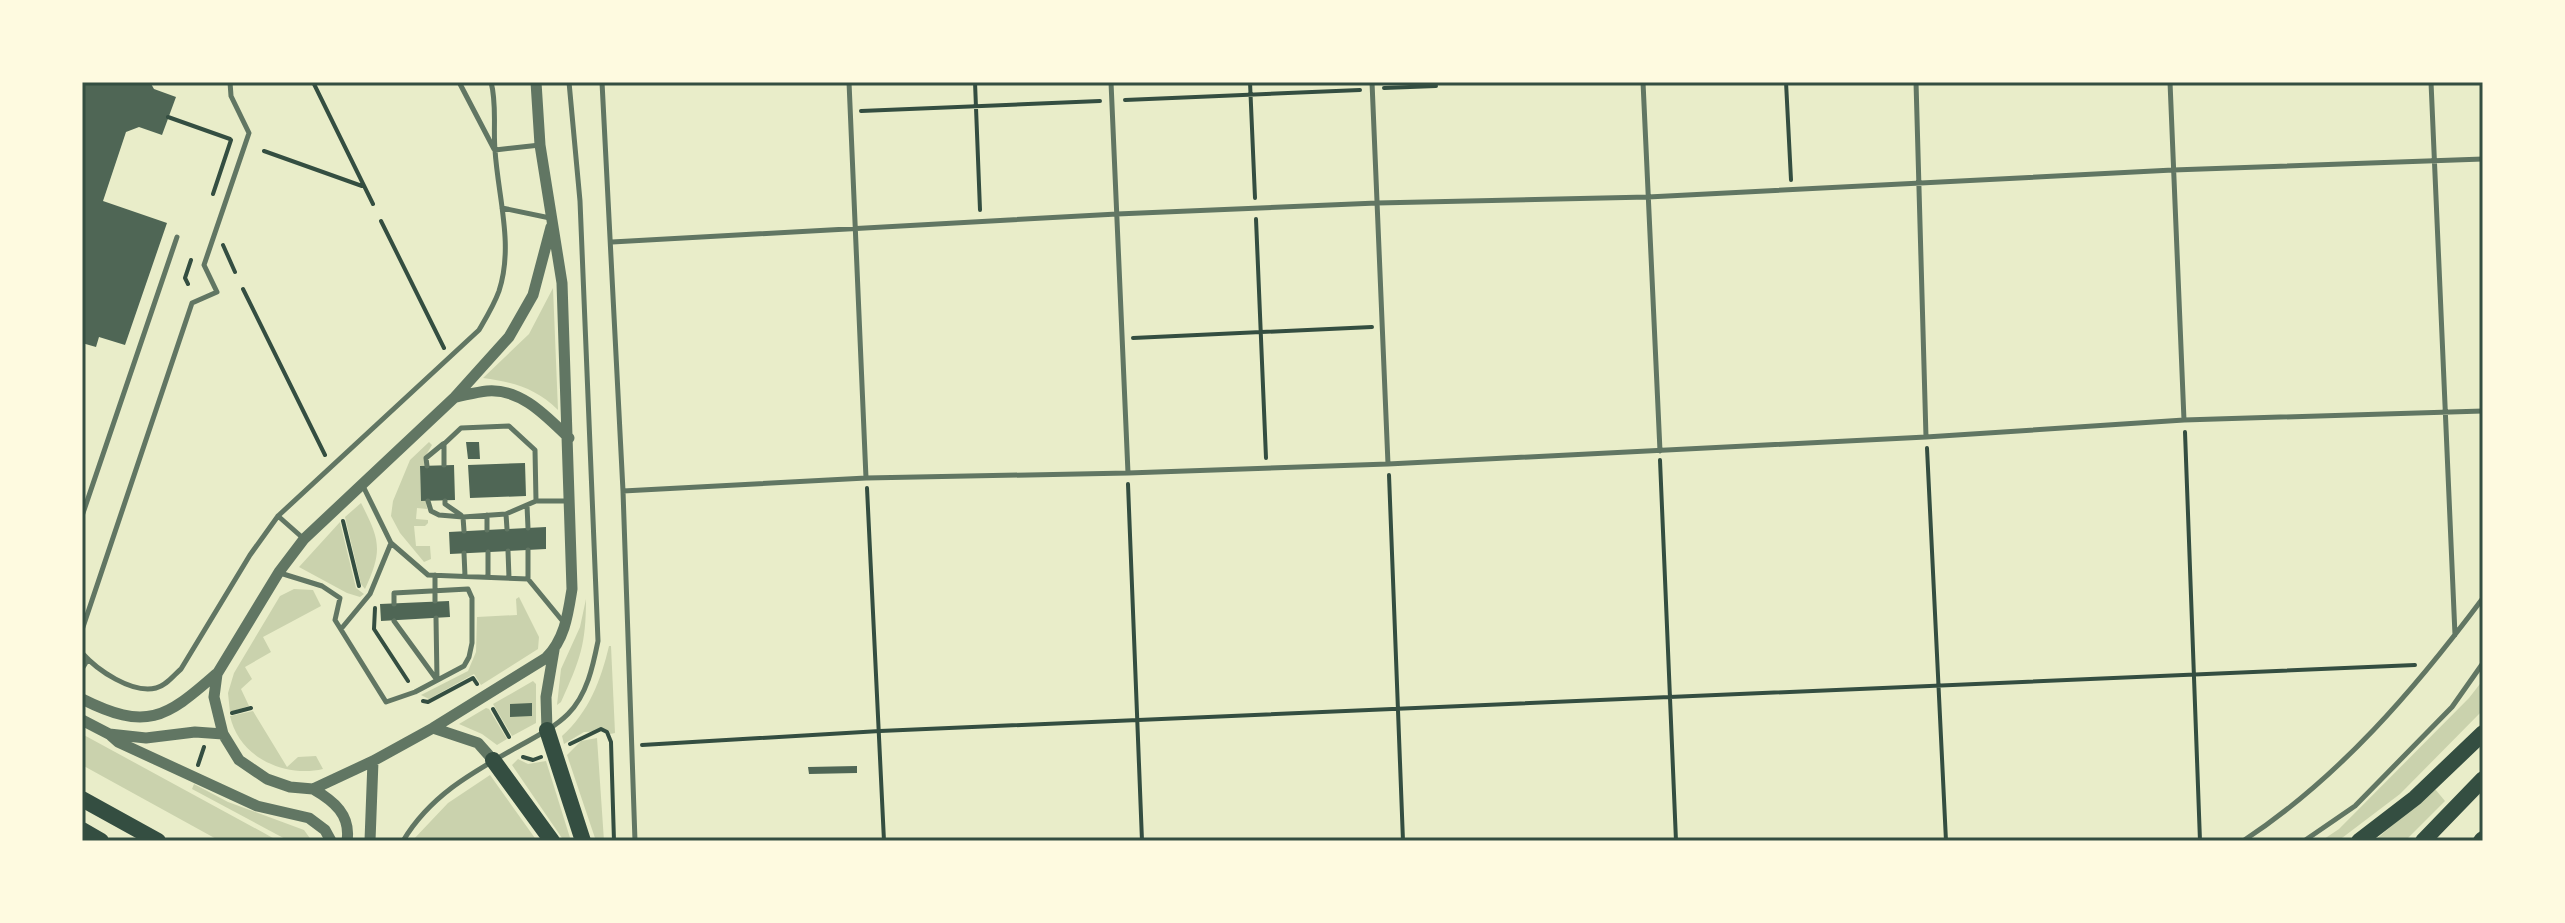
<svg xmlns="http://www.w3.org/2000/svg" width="2565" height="923" font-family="Quicksand,sans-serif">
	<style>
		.green { fill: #cad2ad }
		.building { fill: #4f6655 }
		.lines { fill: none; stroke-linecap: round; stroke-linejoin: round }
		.path { stroke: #344e41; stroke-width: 4 }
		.service { stroke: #617663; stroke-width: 5 }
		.tertiary { stroke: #617663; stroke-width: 11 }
		.trunk { stroke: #344e41; stroke-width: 16 }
		.motorway { stroke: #344e41; stroke-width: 16 }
		.neatline { fill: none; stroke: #344e41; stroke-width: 3 }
	</style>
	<rect width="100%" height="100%" fill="#e9edc9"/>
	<!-- green -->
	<path class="green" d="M 553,288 L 558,410 C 536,388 513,382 483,378 L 529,334 Z
		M 429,442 L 432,445 L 426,455 L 425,466 L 420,467 L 421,501 L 426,501 L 427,509 L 417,508 L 416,519 L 428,520 L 428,523 L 425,526 L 414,526 L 416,546 L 430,546 L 431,559 L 424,562 L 400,533 L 391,516 L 393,501 L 410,460 Z
		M 361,503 C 380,540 383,550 365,589 L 361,584 L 345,517 Z
		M 340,522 L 356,588 L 364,594 L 360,597 L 347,593 L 299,567 Z
		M 294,589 L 313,590 L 321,606 L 263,637 L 271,652 L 245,667 L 252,679 L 241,689 L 249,706 L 230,712 L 228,693 L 234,673 L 280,596 Z
		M 519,597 L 539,637 L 538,649 L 481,685 L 474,674 L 429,699 L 421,695 L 468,671 L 476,652 L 477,617 L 517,615 L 516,599 Z
		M 586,599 C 586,645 580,660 561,702 L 557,705 L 561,669 L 580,627 Z
		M 609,646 L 611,646 L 615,733 L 610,734 L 609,731 L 584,732 L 564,744 L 562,736 C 589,712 601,680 609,646 Z
		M 2483,680 L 2483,710 L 2400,794 L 2338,841 L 2321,841 L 2339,829 L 2469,698 Z
		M 533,681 L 536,684 L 536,723 L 512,736 L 493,704 Z
		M 486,708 L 489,709 L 507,739 L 497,745 L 482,734 L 459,724 Z
		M 253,711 L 287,767 L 298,757 L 316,756 L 323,769 C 284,778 239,757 230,716 Z
		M 82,734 L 264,833 L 278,841 L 220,841 L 82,765 Z
		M 597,738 L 604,841 L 596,841 L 567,755 L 581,741 Z
		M 518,759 L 528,764 L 546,761 L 571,841 L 564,841 L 512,765 Z
		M 490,775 L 537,841 L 412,841 L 448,803 Z
		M 194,784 L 228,802 L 304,830 L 312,841 L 289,841 L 192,789 Z
		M 2435,789 L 2445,801 L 2405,841 L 2374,841 Z"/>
	<!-- building -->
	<path class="building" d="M 82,82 L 150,82 L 154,89 L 176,97 L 162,135 L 139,127 L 126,132 L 103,201 L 167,223 L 125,345 L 99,337 L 96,347 L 82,343 Z
		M 466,442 L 479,442 L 480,459 L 468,459 Z
		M 525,463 L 526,496 L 470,498 L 468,465 Z
		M 454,465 L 455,500 L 421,501 L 420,466 Z
		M 546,527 L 546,549 L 450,554 L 449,532 Z
		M 449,601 L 450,617 L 381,621 L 380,604 Z
		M 532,703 L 532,716 L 510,717 L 510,704 Z
		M 857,766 L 857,773 L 809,774 L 808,767 Z"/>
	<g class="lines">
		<!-- path -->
		<path class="path" d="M 313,82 L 373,204
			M 975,82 L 980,210
			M 1250,82 L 1255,198
			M 1786,82 L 1791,180
			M 1384,88 L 1436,86
			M 1125,100 L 1360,90
			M 861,111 L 1100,101
			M 168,117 L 230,139
			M 264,151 L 362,186
			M 213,194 L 231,140
			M 1256,219 L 1266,458
			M 381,221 L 444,348
			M 223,245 L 235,272
			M 188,284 L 185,278 L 191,260
			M 243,289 L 325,455
			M 1133,338 L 1372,327
			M 2185,432 L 2200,841
			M 1927,448 L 1946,841
			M 1660,460 L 1676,841
			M 1389,475 L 1403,841
			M 1128,484 L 1142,841
			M 867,488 L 884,841
			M 343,521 L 359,586
			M 375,608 L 374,629 L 408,681
			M 423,701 L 428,702 L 473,678 L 477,684
			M 493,709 L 509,737
			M 232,713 L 251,708
			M 570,744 L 601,729 L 607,732 L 611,742 L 614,841
			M 642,745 L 880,731 L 2415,665
			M 523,757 L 533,760 L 541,757
			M 198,765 L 204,747"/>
		<!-- service -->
		<path class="service" d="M 459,82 L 494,149
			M 602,82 L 623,491 L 635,841
			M 849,82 L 866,478
			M 1111,82 L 1128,473
			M 1372,82 L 1388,464
			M 1643,82 L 1660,451
			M 1916,82 L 1926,437
			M 2170,82 L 2184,420
			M 2431,82 L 2455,635
			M 495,150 L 540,145
			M 502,208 L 550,218
			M 612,242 L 1117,214 L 1377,203 L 1648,197 L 2173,170 L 2483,159
			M 444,465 L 444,444 L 461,428 L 509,426 L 535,450 L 536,501
			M 427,466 L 426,458 L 443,444
			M 623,491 L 866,478 L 1128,473 L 1388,464 L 1926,437 L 2184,420 L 2483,411
			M 428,501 L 431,511 L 439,515 L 463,517 L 506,514 L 536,501 L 568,501
			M 445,501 L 445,504 L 461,515
			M 527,505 L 528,528
			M 506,514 L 507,529
			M 487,515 L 487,530
			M 82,516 L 177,237
			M 278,516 L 304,539
			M 463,517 L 464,531
			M 391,543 L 428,575 L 528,579
			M 528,550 L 528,579 L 565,624
			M 508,551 L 509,578
			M 488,552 L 488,577
			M 464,553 L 465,576
			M 280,573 L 322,586 L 340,598 L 335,620 L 386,702 L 415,692 L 464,666 L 469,657 L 472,643 L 472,598 L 468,589 L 394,593 L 394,604
			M 435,575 L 435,601
			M 436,618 L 437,679
			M 394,621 L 437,680
			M 341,629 L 370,594 L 391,543 L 362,484
			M 82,630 L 192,303 L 217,292 L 204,265 L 249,133 L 231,96 L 230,82
			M 82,653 C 97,670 132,694 156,688 C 166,686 174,675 181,669 L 250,555 L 278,516 L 479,330 C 486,318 494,305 499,291 C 514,245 498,197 495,150 C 493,127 497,104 491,82
			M 82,669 L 88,659
			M 403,841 C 431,794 475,771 521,745 C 537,736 555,727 568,714 C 587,695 593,666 598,641 L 580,201 L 569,82
			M 2243,841 C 2339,778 2415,689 2483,598
			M 2304,841 L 2355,806 L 2452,707 L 2483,663"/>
		<!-- tertiary -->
		<path class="tertiary" d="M 536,82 L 540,145 L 562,283 L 572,589 C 568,614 565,639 546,658 L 433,728 L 373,761 L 313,789 L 290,787 L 267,779 L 239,760 L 223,734 L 214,697 L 217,674 L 279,572 L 304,539 L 455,397 L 509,337 L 533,295 L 551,227
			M 456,397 C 466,395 477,392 487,391 C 521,388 547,417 569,438
			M 82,699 C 146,731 165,719 216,674
			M 82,720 L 109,734 L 118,742 L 257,806 L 309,818 L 325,830 L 331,841
			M 433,728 L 478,743 L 493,760
			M 547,730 L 546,697 L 554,650
			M 109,734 L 146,738 L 195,732 L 223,734
			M 313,789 C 334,801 351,815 347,841
			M 370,841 L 373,761"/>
		<!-- trunk -->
		<path class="trunk" d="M 547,730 L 583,841
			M 493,760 L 552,841
			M 82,799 L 158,841
			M 82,830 L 101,841
			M 2359,841 L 2415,798 L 2483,733"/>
		<!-- motorway -->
		<path class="motorway" d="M 2423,841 L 2483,779
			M 2481,841 L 2483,839"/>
	</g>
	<!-- border -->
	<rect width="2565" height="923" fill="none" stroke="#fefae0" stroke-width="168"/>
	<rect x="84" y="84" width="2397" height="755" class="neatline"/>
</svg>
